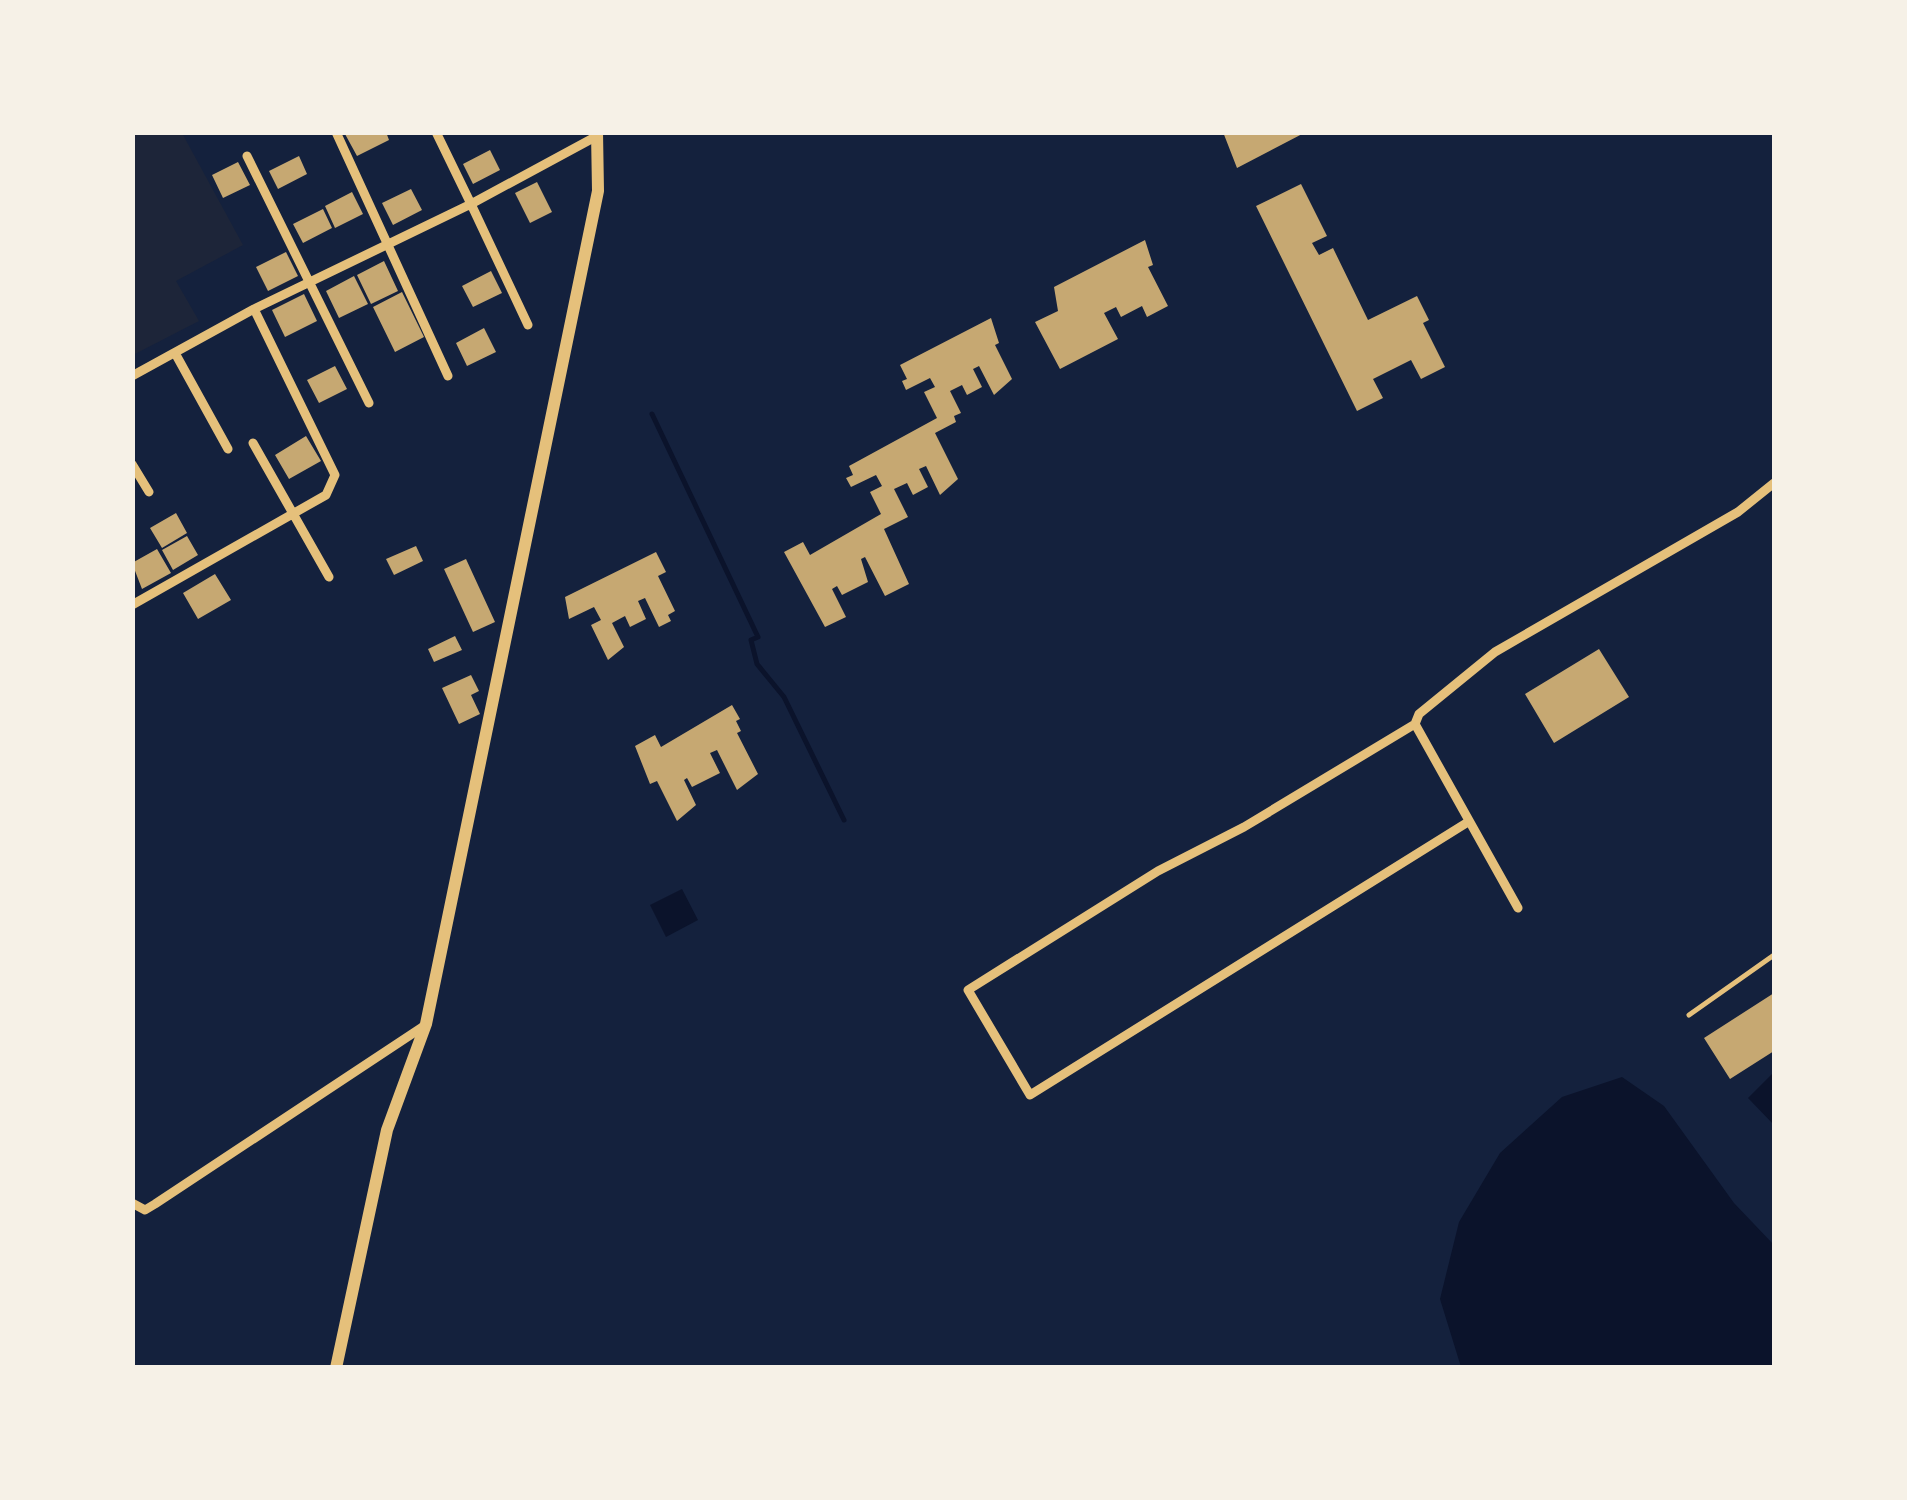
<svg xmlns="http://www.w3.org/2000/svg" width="1907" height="1500" font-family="Bitter,serif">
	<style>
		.green { fill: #1d2539 }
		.water { fill: #0b132b }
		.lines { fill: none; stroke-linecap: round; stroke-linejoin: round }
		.stream { stroke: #0b132b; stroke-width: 5 }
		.building { fill: #c6a872 }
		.service { stroke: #e5c07b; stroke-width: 5 }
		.minor { stroke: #e5c07b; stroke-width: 9 }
		.secondary { stroke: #e5c07b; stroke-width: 12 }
	</style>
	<rect width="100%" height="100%" fill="#14213d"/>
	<!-- green -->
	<path class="green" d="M 133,132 L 182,133 L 243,245 L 176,281 L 199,321 L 133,355 Z"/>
	<!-- water -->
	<path class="water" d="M 682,889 L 698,920 L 666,937 L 650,905 Z
		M 1774,1072 L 1774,1125 L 1748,1098 Z
		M 1622,1077 L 1664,1106 L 1734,1203 L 1774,1245 L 1774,1367 L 1461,1367 L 1440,1299 L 1459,1222 L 1500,1153 L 1562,1097 Z"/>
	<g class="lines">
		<!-- stream -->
		<path class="stream" d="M 652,414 L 758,637 L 751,640 L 757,664 L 784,697 L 844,820"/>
	</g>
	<!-- building -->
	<path class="building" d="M 386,132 L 389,140 L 357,156 L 345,134 Z
		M 1223,132 L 1306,132 L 1237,168 Z
		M 490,150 L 500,170 L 473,184 L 463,164 Z
		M 299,156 L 307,174 L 278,189 L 269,171 Z
		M 238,162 L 250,185 L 223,198 L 212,175 Z
		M 537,182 L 552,212 L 530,223 L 515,193 Z
		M 1301,184 L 1327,236 L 1312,243 L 1319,255 L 1333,248 L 1368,320 L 1417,296 L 1429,320 L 1423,323 L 1445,367 L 1421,379 L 1411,360 L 1373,379 L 1383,398 L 1357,411 L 1256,206 Z
		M 411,189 L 422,210 L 393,225 L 382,203 Z
		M 352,192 L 363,214 L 335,228 L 325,206 Z
		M 323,209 L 332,228 L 303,243 L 293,224 Z
		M 1145,240 L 1153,265 L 1148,267 L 1168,306 L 1147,317 L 1142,306 L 1121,317 L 1116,307 L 1104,313 L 1118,339 L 1060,369 L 1035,322 L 1058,311 L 1054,287 Z
		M 286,252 L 298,276 L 268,291 L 256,267 Z
		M 384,261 L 398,291 L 371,304 L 357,275 Z
		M 491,271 L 502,293 L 473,307 L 462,286 Z
		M 354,276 L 368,304 L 339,318 L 326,291 Z
		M 402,292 L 424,337 L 395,352 L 373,307 Z
		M 304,294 L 317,321 L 285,337 L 272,310 Z
		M 991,318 L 999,343 L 995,345 L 1012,379 L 994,395 L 979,366 L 973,369 L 982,387 L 967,395 L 962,385 L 950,391 L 961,413 L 954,416 L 956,422 L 935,433 L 958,479 L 940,495 L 926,466 L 919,469 L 928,487 L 913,495 L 907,483 L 894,489 L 908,517 L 884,529 L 909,584 L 885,596 L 865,557 L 861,559 L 868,582 L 842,595 L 837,586 L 832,589 L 846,617 L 825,627 L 784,552 L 803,542 L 810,555 L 881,514 L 870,492 L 882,486 L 876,475 L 851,487 L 846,478 L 853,475 L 849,466 L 937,418 L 924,392 L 935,387 L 930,378 L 906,390 L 902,381 L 907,379 L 900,365 Z
		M 484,328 L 496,352 L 467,366 L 456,343 Z
		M 335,366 L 347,389 L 319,403 L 307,380 Z
		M 306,436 L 321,461 L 289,479 L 275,455 Z
		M 176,513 L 187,533 L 162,548 L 150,528 Z
		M 187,536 L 198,555 L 173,570 L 162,550 Z
		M 416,546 L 423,561 L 394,575 L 386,559 Z
		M 157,549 L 171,573 L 142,589 L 132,563 Z
		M 656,552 L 666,572 L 658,576 L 675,611 L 668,615 L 671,621 L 659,627 L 645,598 L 638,601 L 646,619 L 630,627 L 625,616 L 612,623 L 624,647 L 608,660 L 591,625 L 601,620 L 594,607 L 569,619 L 565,597 Z
		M 466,559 L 495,622 L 473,632 L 444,569 Z
		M 215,574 L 231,600 L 198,619 L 183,593 Z
		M 455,636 L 462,650 L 434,662 L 428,649 Z
		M 1599,649 L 1629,697 L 1554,743 L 1525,694 Z
		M 471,675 L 479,691 L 471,695 L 480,714 L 459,724 L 442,688 Z
		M 732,705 L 740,719 L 736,721 L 741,731 L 737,733 L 758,774 L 737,790 L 717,750 L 710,753 L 720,773 L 692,787 L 687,778 L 684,780 L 696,805 L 677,821 L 657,781 L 650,784 L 635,746 L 655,735 L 661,747 Z
		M 1774,993 L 1774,1051 L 1730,1079 L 1704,1038 Z"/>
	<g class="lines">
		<!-- service -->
		<path class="service" d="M 1689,1015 L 1774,955"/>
		<!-- minor -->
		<path class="minor" d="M 336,132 L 448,376
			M 247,156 L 369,403
			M 528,325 L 471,204 L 597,136
			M 175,353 L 228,449
			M 132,376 L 254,309
			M 253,443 L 329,577
			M 132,464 L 149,492
			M 132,605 L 326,495 L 335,475 L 254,309 L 471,204 L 436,132
			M 1415,724 L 1518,908
			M 1468,822 L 1030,1095 L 968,990 L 1158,871 L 1244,827 L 1415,724 L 1419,714 L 1495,652 L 1738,512 L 1774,483
			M 132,1203 L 145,1210 L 155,1204 L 424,1026"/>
		<!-- secondary -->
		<path class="secondary" d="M 336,1368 L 387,1130 L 426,1024 L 598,191 L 597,132"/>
	</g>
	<!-- border -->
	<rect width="1907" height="1500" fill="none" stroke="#f6f1e7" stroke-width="270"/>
</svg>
